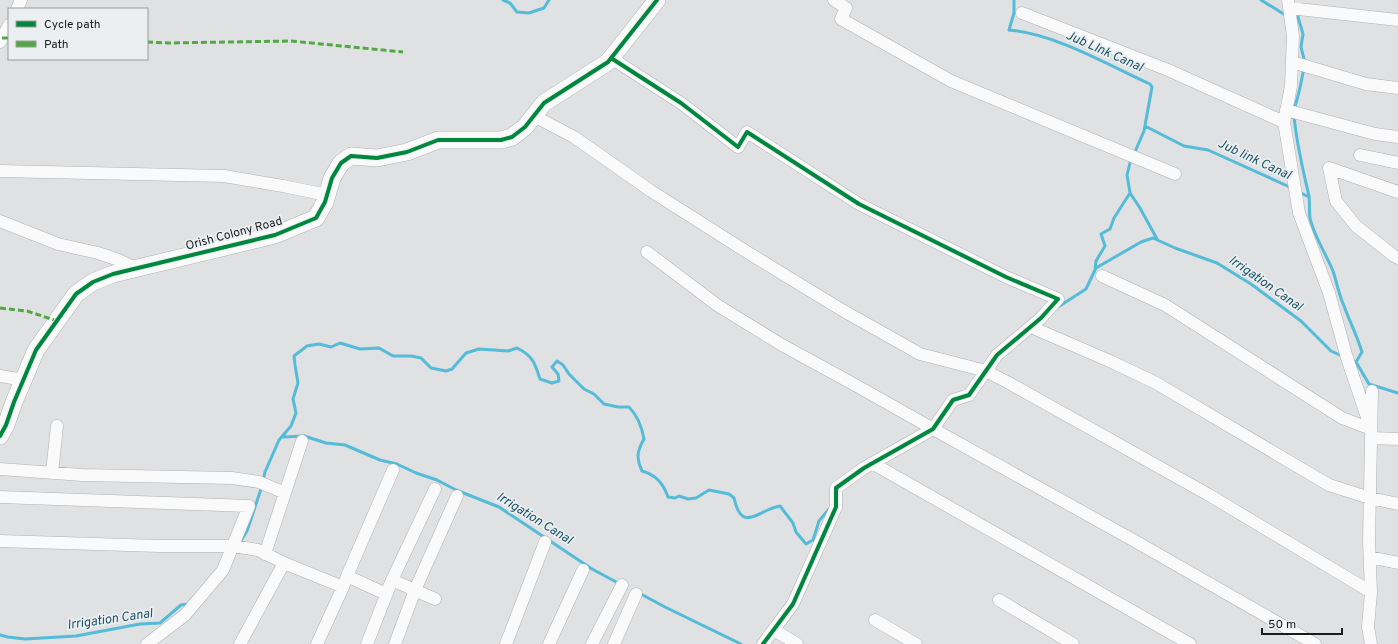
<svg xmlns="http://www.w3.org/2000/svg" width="1398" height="644" font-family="Overpass,sans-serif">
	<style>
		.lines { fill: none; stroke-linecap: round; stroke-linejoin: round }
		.stream { stroke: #54bbd8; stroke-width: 3 }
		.street-casing { stroke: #afb1b2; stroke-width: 13 }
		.secondary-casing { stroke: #afb1b2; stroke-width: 18 }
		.street { stroke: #fafafb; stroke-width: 12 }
		.secondary { stroke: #fafafb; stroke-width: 17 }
		.quiet { stroke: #52a943; stroke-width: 3; stroke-dasharray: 6 3; stroke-linecap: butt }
		.cycleway-casing { stroke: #ebeff1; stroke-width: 6 }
		.cycleway { stroke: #00873e; stroke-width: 4 }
		.labels { text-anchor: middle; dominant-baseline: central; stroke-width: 3.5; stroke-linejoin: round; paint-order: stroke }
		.street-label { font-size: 12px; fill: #1a1c1c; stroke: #ebeff1 }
		.water-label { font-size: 13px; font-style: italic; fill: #1e5364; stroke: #ebeff1 }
	</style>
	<rect width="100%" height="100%" fill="#dfe1e3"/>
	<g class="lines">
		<!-- stream -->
		<path class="stream" d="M 503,0 L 510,3 L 517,12 L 529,13 L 544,8 L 549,0
			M 1014,0 L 1014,13 L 1009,30 C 1056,34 1108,65 1150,84 L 1152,87 L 1144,131 L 1134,154
			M 1261,0 L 1287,16
			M 1295,13 L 1298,17 L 1303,34 L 1301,47 L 1305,63
			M 1294,109 C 1299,96 1301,82 1304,68
			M 1294,115 C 1296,142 1303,170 1309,196 C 1310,203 1309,211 1310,218 C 1314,236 1326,254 1333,271 C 1337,283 1339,295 1344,306 C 1350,322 1357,336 1362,352 L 1356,362 L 1351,360
			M 1145,126 L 1184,146 L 1208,150 L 1292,188
			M 1131,159 L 1127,175 L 1130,193 L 1140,208 L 1157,239
			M 1299,192 L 1309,197
			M 1095,269 L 1096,261 L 1105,246 L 1101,234 L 1110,229 L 1114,218 L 1130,193
			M 1058,307 L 1086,289 L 1096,268 L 1141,242 L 1153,238 L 1175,248 L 1217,263 L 1251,284 L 1301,321 L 1331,351 L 1342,356
			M 1356,362 L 1369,384 L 1398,393
			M 282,437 L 304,436 L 326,443 L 345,445 L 380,460 L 397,464 L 416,473 L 437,480 L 456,490 L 499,507 L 592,569 L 620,584
			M 263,481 L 265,472 L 279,440 L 291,426 L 296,413 L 293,399 L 298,383 L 295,365 L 294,356 L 307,346 L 319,344 L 331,347 L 340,343 L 360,349 L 379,348 L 393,356 L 411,356 L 421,358 L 431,368 L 446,371 L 452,369 L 466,353 L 479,349 L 508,351 L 517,348 C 533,356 535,363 540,379 L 552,383 L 559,381 L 558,374 L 552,367 L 557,361 L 563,365 L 569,374 L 584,389 L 594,394 L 604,404 L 618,407 L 629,407 C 637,415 642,428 644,439 C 637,451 636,458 642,471 C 656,475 663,483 668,497 L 675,498 L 679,496 L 688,499 L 696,498 L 709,490 L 729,494 L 734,498 C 742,535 759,509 780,506 L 793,523 L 796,532 L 806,544 L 813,540 L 819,521 L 829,509
			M 239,544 L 247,531 L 262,486
			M 639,593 L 665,607 L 741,644
			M 0,635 L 8,637 L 25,639 L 76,636 L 140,624 L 160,623 L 181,605 L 189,604"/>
		<!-- street casing -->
		<g class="street-casing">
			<path id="street" d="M 834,0 L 846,8 L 841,19 L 951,81 L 1175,174
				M 1288,0 L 1293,36 L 1291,86 L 1284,122 L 1299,213 L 1329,293 L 1347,358 L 1371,429
				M 1289,8 L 1398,20
				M 17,9 L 21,0
				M 1022,13 L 1168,70 L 1284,122
				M 0,42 L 9,25
				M 611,58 L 681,103 L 738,147 L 747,132 L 859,204 L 1006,277 L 1058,299 L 1041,318 L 997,355 L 969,395 L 953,400 L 933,429 L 864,468 L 836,488 L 836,507 L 793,604 L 763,644
				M 1292,62 L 1366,84 L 1398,88
				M 1286,110 L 1375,134 L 1398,137
				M 534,116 L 574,137 L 651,191 L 747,252 L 842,310 L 920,354 L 986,371 L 1009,383 L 1209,495 L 1371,592
				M 1360,155 L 1398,163
				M 0,171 L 224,176 L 283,186 L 327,195
				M 1398,192 L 1329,168 L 1336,201 L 1356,226 L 1394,256 L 1398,258
				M 0,221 L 58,244 L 98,253 L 119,260 L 137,269
				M 647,252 L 717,305 L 782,345 L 857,386 L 935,430 L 1133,540 L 1315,644
				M 1102,276 L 1165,305 L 1342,418 L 1371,429
				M 1031,327 L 1112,362 L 1156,383 L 1329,485 L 1370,498 L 1398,504
				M 0,376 L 24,380
				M 1371,438 L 1398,439
				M 872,463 L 1190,644
				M 0,469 L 82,475 L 232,478 L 259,482 L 285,493
				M 52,473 L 57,426
				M 0,497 L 249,506 L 223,570 L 185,615 L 147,644
				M 0,541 L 159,546 L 233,546 L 258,550 L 284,563 L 343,587 L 347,576 L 386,594 L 392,580 L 435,599
				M 265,554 L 302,441
				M 1370,557 L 1398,563
				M 347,576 L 393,470
				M 999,600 L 1073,644
				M 875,620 L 916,644
				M 774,630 L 797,644
				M 240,644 L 284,563
				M 317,644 L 343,587
				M 367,644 L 392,580 L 435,489
				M 395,644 L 415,590 L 457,496
				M 506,644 L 545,542
				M 549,644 L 583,570
				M 592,644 L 622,585
				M 614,644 L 636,594
				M 1371,644 L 1368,627 L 1371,592 L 1369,541 L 1372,391"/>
		</g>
		<!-- secondary casing -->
		<g class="secondary-casing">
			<path id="secondary" d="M 0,436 L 6,425 L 14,402 L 36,350 L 76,294 L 93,282 L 113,274 L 275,235 L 316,218 L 325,202 L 332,178 L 341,163 L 351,156 L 377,158 L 407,152 L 438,140 L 501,140 L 512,137 L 525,127 L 544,103 L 608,62 L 657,0"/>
		</g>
		<!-- street -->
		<use href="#street" class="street"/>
		<!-- secondary -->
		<use href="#secondary" class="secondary"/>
		<!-- quiet -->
		<path class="quiet" d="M 2,38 L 9,38
			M 147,42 L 168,43 L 291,41 L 403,52
			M 0,308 L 27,311 L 57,321"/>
		<!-- cycleway casing -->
		<g class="cycleway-casing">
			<path id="cycleway" d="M 611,58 L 681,103 L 738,147 L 747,132 L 859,204 L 1006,277 L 1058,299 L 1041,318 L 997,355 L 969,395 L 953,400 L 933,429 L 864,468 L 836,488 L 836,507 L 793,604 L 763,644
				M 0,436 L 6,425 L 14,402 L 36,350 L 76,294 L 93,282 L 113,274 L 275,235 L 316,218 L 325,202 L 332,178 L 341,163 L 351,156 L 377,158 L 407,152 L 438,140 L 501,140 L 512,137 L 525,127 L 544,103 L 608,62 L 657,0"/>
		</g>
		<!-- cycleway -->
		<use href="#cycleway" class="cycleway"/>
	</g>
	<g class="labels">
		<!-- street labels -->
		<g class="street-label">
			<text transform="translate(234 234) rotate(-15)">Orish Colony Road</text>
		</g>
		<!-- water labels -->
		<g class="water-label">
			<text transform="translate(1104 52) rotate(24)">Jub LInk Canal</text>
			<text transform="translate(1254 160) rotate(25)">Jub link Canal</text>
			<text transform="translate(1265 284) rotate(35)">Irrigation Canal</text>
			<text transform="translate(534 519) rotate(32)">Irrigation Canal</text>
			<text transform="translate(110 620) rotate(-8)">Irrigation Canal</text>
		</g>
	</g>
	<!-- legend -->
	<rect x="8" y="8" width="140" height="52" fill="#ebeff1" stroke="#979b9c"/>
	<rect x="16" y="21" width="20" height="6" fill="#00873e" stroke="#979b9c"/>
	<text x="44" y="28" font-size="12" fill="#1a1c1c">Cycle path</text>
	<rect x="16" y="41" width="20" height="6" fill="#52a943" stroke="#979b9c"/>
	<text x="44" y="48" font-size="12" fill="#1a1c1c">Path</text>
	<!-- scale -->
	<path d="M1262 628v6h80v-6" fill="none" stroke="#1a1c1c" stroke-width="2"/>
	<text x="1268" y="628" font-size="12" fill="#1a1c1c" stroke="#ebeff1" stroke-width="3" paint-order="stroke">50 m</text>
</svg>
